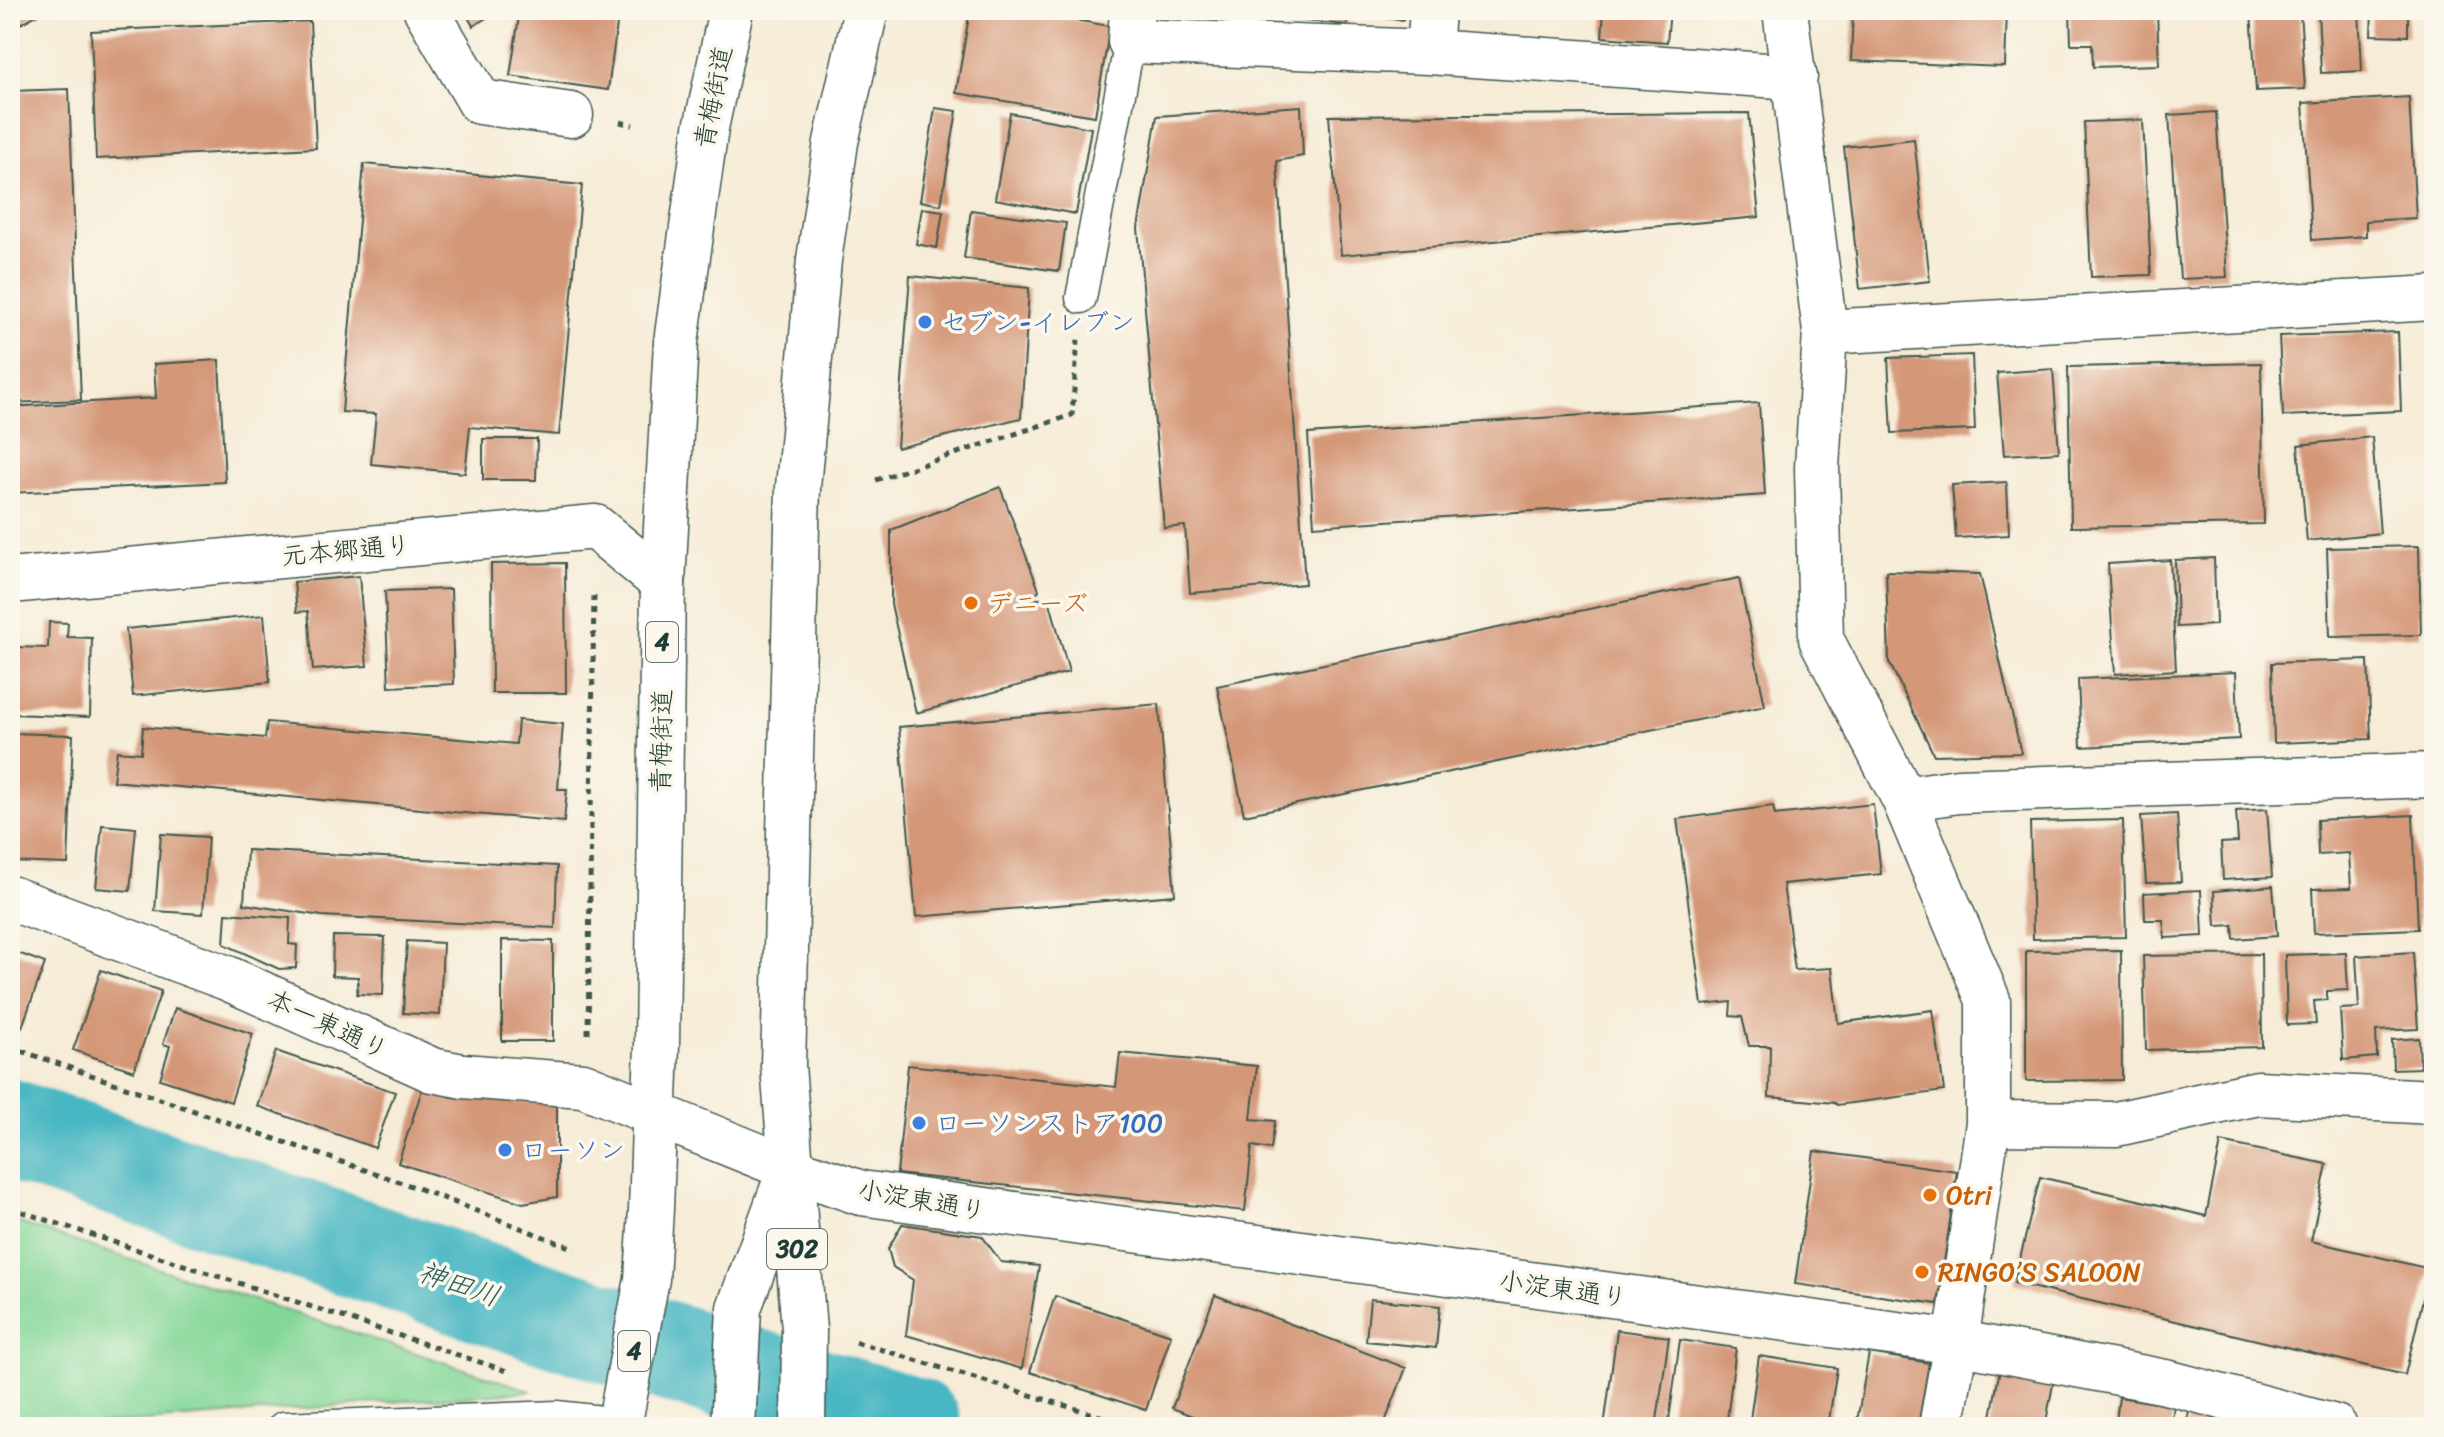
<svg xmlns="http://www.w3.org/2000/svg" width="2444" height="1437" font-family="Sriracha,'Klee One',sans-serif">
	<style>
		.green { fill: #84d799; stroke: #528a66; stroke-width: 2 }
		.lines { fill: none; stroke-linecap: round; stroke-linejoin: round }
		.river { stroke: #49b7c3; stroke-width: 100 }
		.building { fill: #d49778 }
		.lane-casing { stroke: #3f574c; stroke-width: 33 }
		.street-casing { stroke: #3f574c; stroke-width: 47 }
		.primary-casing { stroke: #3f574c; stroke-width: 47 }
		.path { stroke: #3f574c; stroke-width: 5; stroke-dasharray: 6 6; stroke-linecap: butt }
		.lane { stroke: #fff; stroke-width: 30 }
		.street { stroke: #fff; stroke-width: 44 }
		.primary { stroke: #fff; stroke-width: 44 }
		.shop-dot { fill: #3f7fe0; stroke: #fbf7ec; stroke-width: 3 }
		.food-dot { fill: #e8710a; stroke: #fbf7ec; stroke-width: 3 }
		.labels { text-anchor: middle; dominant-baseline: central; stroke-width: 7; stroke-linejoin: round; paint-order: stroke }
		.shield { fill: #fbf7ec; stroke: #61756b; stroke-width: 2 }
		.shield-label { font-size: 24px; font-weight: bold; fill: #1f3d34 }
		.street-label { font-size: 26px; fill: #1f3d34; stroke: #fbf7ec }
		.shop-label { font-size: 26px; fill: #366cbe; stroke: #fbf7ec; text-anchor: start }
		.food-label { font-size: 26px; fill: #c56008; stroke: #fbf7ec; text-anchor: start }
		.water-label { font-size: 28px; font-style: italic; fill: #2a5c58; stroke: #fbf7ec }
	</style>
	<rect width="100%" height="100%" fill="#fbf7ec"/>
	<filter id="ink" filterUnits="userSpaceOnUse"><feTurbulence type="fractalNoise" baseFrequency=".0125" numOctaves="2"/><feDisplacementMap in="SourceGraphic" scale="16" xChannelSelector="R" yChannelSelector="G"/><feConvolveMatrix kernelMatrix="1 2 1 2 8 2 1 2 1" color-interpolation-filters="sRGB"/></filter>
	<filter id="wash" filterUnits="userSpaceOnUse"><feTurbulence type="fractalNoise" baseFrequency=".006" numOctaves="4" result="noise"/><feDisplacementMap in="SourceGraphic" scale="32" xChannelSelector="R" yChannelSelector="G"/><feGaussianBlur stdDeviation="1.8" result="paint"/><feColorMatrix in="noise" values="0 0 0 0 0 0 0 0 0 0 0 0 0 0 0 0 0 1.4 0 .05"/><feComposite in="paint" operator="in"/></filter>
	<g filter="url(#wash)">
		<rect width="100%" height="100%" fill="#f6ecd7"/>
		<!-- green -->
		<path class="green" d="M 10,1220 L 532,1391 L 68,1427 L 10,1427 Z"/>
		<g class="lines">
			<!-- river -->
			<path class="river" d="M 10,1129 L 547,1314 L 912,1427"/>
		</g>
		<g id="blocks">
			<!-- building -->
			<path class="building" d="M 10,10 L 45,10 L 10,30 Z
				M 464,10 L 499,10 L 473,26 Z
				M 520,10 L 619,10 L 608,90 L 510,76 Z
				M 970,10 L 1016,10 L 1110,26 L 1095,116 L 956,93 Z
				M 1224,10 L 1253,10 L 1252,15 L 1224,12 Z
				M 1266,10 L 1348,10 L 1347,25 L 1265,17 Z
				M 1357,10 L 1405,10 L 1403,20 L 1356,15 Z
				M 1604,10 L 1670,10 L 1667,42 L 1602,37 Z
				M 1853,10 L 2007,10 L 2005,67 L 1851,61 Z
				M 2070,10 L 2157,10 L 2159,65 L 2093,67 L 2092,44 L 2071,44 Z
				M 2251,10 L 2300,10 L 2305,89 L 2256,91 Z
				M 2318,10 L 2359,10 L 2362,71 L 2321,73 Z
				M 2372,10 L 2408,10 L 2408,36 L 2371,35 Z
				M 310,21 L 316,148 L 96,159 L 91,31 Z
				M 69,89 L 81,400 L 10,403 L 10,91 Z
				M 2409,97 L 2416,218 L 2366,221 L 2366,236 L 2312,240 L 2303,103 Z
				M 1301,106 L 1303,156 L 1277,161 L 1305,584 L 1190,593 L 1185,526 L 1164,528 L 1138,228 L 1157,116 Z
				M 935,108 L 957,111 L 941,205 L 920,201 Z
				M 2216,112 L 2227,277 L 2180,279 L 2169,115 Z
				M 1010,113 L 1091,128 L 1076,214 L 995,199 Z
				M 1749,113 L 1759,217 L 1341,255 L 1329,116 Z
				M 2143,120 L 2151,275 L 2091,277 L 2084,122 Z
				M 1914,139 L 1930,281 L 1860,289 L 1844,147 Z
				M 364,164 L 582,185 L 559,435 L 470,427 L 465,473 L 371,464 L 376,414 L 342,412 Z
				M 922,208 L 943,211 L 937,248 L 916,244 Z
				M 971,210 L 1066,223 L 1059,271 L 964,258 Z
				M 910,276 L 1029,288 L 1021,418 L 897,448 Z
				M 2398,332 L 2401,411 L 2283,416 L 2279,336 Z
				M 1972,355 L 1975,430 L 1892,433 L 1888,358 Z
				M 219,360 L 225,482 L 10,493 L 10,407 L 156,398 L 154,364 Z
				M 2261,363 L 2264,524 L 2071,527 L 2068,367 Z
				M 2053,369 L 2059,452 L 2004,455 L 1997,373 Z
				M 1759,403 L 1765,495 L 1314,526 L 1308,434 Z
				M 2372,437 L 2380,533 L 2307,541 L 2298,445 Z
				M 483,439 L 537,439 L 536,480 L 483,480 Z
				M 2007,482 L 2009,535 L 1956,538 L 1952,485 Z
				M 1000,487 L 1039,590 L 1032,599 L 1049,599 L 1069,672 L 916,713 L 891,604 L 891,530 Z
				M 2419,546 L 2421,635 L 2330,637 L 2327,548 Z
				M 2214,558 L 2216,625 L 2177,627 L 2175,560 Z
				M 2170,560 L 2176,670 L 2115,674 L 2108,564 Z
				M 565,563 L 566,693 L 492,693 L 491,564 Z
				M 1886,571 L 1980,574 L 2021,753 L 1934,755 L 1889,662 Z
				M 359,576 L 367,666 L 313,670 L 308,611 L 297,612 L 294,582 Z
				M 1739,578 L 1765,706 L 1244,815 L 1217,686 Z
				M 451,589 L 454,684 L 389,687 L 385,591 Z
				M 264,615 L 270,682 L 133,696 L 126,629 Z
				M 49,622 L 68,623 L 67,637 L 92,638 L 90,717 L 11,714 L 13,647 L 48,648 Z
				M 2368,660 L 2371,739 L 2274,743 L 2272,663 Z
				M 2236,672 L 2239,739 L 2081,747 L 2078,679 Z
				M 1159,704 L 1175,895 L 916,917 L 899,727 Z
				M 518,720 L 563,724 L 558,789 L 567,789 L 564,822 L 113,781 L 117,751 L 141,753 L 143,727 L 265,738 L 267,722 L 516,744 Z
				M 10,733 L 73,735 L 68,864 L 10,862 Z
				M 1873,804 L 1881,874 L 1783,884 L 1795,970 L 1832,968 L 1838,1023 L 1933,1010 L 1944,1091 L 1837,1105 L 1835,1103 L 1769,1097 L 1770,1046 L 1749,1046 L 1742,1017 L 1730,1016 L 1731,1002 L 1702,1005 L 1677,819 L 1773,806 L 1775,815 Z
				M 2267,809 L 2272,877 L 2223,880 L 2221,843 L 2238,842 L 2236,811 Z
				M 2177,814 L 2181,882 L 2146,883 L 2141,816 Z
				M 2413,815 L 2418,929 L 2314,933 L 2312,889 L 2351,888 L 2349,853 L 2318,855 L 2317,820 Z
				M 2123,820 L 2126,937 L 2033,939 L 2030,822 Z
				M 102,825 L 136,828 L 130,891 L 96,888 Z
				M 161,834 L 208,837 L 203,914 L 155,911 Z
				M 247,850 L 557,866 L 555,928 L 322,916 L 244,904 Z
				M 2273,886 L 2277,936 L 2234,939 L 2233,925 L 2216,926 L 2214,891 Z
				M 2201,890 L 2203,936 L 2165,938 L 2163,920 L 2145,920 L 2144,893 Z
				M 226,913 L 290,918 L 289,944 L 297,945 L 296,968 L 279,969 L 224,944 Z
				M 333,936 L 385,937 L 383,995 L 357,994 L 358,977 L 332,976 Z
				M 502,940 L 553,941 L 553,1041 L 502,1041 Z
				M 407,941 L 443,943 L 440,1015 L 403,1013 Z
				M 10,950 L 45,963 L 22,1027 L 10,1022 Z
				M 2121,950 L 2122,1080 L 2026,1081 L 2026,951 Z
				M 2413,952 L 2418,1029 L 2376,1031 L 2377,1057 L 2343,1060 L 2340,1009 L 2359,1008 L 2356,956 Z
				M 2346,953 L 2348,990 L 2327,991 L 2327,1000 L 2314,1001 L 2316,1024 L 2287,1025 L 2285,955 Z
				M 2261,954 L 2262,1047 L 2146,1050 L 2143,956 Z
				M 101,970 L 161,991 L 134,1071 L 73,1050 Z
				M 175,1008 L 253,1034 L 231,1102 L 160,1079 L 170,1046 L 163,1044 Z
				M 2419,1038 L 2420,1068 L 2393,1069 L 2392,1040 Z
				M 276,1051 L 395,1092 L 375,1148 L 257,1106 Z
				M 1120,1053 L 1257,1066 L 1251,1119 L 1275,1121 L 1271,1149 L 1252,1146 L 1245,1211 L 897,1174 L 908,1065 L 1116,1087 Z
				M 423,1087 L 451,1097 L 557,1103 L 557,1197 L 523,1203 L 398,1163 Z
				M 2221,1142 L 2327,1164 L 2311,1241 L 2430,1269 L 2405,1375 L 2014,1283 L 2040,1177 L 2206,1216 Z
				M 1814,1151 L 1957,1171 L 1938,1304 L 1795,1284 Z
				M 902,1224 L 982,1236 L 1001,1262 L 1039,1266 L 1022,1369 L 906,1335 L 913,1280 L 893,1267 L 888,1249 Z
				M 1215,1295 L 1406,1368 L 1383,1427 L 1221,1427 L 1172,1408 Z
				M 1055,1296 L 1171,1335 L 1146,1410 L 1030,1372 Z
				M 1370,1299 L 1440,1306 L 1436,1348 L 1366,1341 Z
				M 1617,1330 L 1669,1337 L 1656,1427 L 1604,1427 Z
				M 1680,1340 L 1736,1348 L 1726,1427 L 1668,1427 Z
				M 1869,1353 L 1929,1363 L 1918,1427 L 1856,1427 Z
				M 1759,1356 L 1837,1368 L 1828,1427 L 1749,1427 Z
				M 2000,1369 L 2054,1379 L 2045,1427 L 1989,1427 Z
				M 2119,1397 L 2174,1406 L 2171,1427 L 2146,1427 L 2116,1422 Z
				M 2190,1408 L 2215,1416 L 2212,1427 L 2185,1427 Z"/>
		</g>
	</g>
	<g filter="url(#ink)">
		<use href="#blocks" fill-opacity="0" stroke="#3f574c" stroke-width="2"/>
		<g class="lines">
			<!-- lane casing -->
			<g class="lane-casing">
				<path id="lane" d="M 1081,298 L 1130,41
					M 283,1427 L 557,1416 L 620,1423"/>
			</g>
			<!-- street casing -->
			<g class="street-casing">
				<path id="street" d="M 426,10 L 480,102 L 571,115
					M 1132,10 L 1130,41 L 1429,52 L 1795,77
					M 1785,10 L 1825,332 L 1817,468 L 1821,639 L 1904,799 L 1988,1000 L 1988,1123 L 1956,1342 L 1941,1427
					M 1429,52 L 1432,10
					M 1825,332 L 2434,298
					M 10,581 L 595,527 L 663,583
					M 1904,799 L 1958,791 L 2434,775
					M 10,898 L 227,978 L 432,1070 L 463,1076 L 583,1085 L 789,1168 L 861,1193 L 1956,1342 L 2166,1382 L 2335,1427
					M 1988,1123 L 2116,1124 L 2258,1093 L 2434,1102"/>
			</g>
			<!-- primary casing -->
			<g class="primary-casing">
				<path id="primary" d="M 619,1427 L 647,1279 L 651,1209 L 657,1045 L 663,583 L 676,342 L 706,128 L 731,10
					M 733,1427 L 739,1308 L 785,1182
					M 803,1427 L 804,1330 L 783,1066 L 798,487 L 819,260 L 836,142 L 866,10"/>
			</g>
			<!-- path -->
			<path class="path" d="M 620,122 L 633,125
				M 876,480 L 1072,415 L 1078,339
				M 588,1034 L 594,592
				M 10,1047 L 417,1188 L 575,1249
				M 10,1208 L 507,1371
				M 856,1342 L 1136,1427"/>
			<!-- lane -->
			<use href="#lane" class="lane"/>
			<!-- street -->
			<use href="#street" class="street"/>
			<!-- primary -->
			<use href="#primary" class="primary"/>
		</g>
	</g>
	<!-- markers -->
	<g class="shop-dot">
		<circle cx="925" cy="322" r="8"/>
		<circle cx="919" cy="1123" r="8"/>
		<circle cx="505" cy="1150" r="8"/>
	</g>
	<g class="food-dot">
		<circle cx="971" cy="603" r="8"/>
		<circle cx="1930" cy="1195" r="8"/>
		<circle cx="1922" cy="1272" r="8"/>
	</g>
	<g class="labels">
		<!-- shield labels -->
		<g class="shield">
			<rect x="646" y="622" width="32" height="40" rx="6"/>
			<rect x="767" y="1229" width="60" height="40" rx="6"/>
			<rect x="618" y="1331" width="32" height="40" rx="6"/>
		</g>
		<g class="shield-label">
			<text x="662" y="642">4</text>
			<text x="797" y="1249">302</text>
			<text x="634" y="1351">4</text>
		</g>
		<!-- street labels -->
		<g class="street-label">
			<text transform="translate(713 97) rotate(-79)">青梅街道</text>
			<text transform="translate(346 550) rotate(-5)">元本郷通り</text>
			<text transform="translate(661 741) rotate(-89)">青梅街道</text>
			<text transform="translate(328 1024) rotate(25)">本一東通り</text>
			<text transform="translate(922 1200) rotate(10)">小淀東通り</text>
			<text transform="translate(1563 1289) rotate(8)">小淀東通り</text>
		</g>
		<!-- shop labels -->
		<g class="shop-label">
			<text x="941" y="322">セブン-イレブン</text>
			<text x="935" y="1123">ローソンストア100</text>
			<text x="521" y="1150">ローソン</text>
		</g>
		<!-- food labels -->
		<g class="food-label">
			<text x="987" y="603">デニーズ</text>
			<text x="1946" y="1195">Otri</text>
			<text x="1938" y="1272">RINGO’S SALOON</text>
		</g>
		<!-- water labels -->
		<g class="water-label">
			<text transform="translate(459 1284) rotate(19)">神田川</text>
		</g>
	</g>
	<!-- margin -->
	<rect width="2444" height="1437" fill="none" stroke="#fbf7ec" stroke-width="40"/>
</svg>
